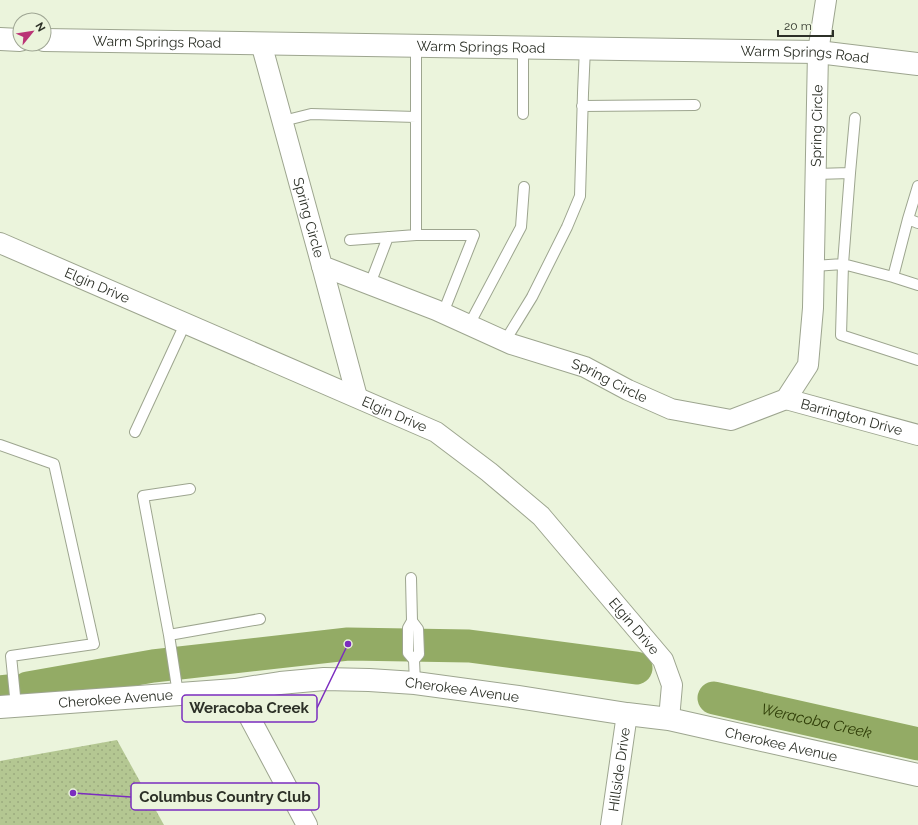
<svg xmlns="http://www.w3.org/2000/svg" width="918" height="825" font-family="Raleway,sans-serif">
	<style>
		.grass { fill: url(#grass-dots) }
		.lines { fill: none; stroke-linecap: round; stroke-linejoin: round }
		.river { stroke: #93ab65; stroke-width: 33 }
		.service-casing { stroke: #9da58f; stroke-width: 12 }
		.minor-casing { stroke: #9da58f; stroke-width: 22 }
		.tertiary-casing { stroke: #9da58f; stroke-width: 24 }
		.secondary-casing { stroke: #9da58f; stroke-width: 24 }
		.service { stroke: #fff; stroke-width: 10 }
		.minor { stroke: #fff; stroke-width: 20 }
		.tertiary { stroke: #fff; stroke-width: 22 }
		.secondary { stroke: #fff; stroke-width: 22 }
		.labels { text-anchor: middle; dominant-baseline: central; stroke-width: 3; stroke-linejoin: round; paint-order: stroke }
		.street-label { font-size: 14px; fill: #2c3027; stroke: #ebf4dc }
		.water-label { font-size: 15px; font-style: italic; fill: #2f3d07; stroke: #ebf4dc }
		.leader { fill: none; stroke: #7b2cbf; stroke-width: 1.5 }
		.callout-dot { fill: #7b2cbf; stroke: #ebf4dc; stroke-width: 1.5 }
		.callout { fill: #ebf4dc; stroke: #7b2cbf; stroke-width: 1.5 }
		.callout-label { font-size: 15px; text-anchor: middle; font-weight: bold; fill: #2c3027 }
	</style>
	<defs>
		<pattern id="grass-dots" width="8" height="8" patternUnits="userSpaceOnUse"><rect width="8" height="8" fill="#b4c792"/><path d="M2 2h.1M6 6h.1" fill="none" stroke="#9bab7e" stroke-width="1.8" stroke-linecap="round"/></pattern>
	</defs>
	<rect width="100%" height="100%" fill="#ebf4dc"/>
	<!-- grass -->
	<path class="grass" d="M 117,740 L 164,825 L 0,825 L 0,761 Z"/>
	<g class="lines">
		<!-- river -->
		<g class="river">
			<path d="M 28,688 L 153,666 L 348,644 L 469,646 L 636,668"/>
			<path d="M 0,692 L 7,691"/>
			<path id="s1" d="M 714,698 L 918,744"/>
		</g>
		<!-- service casing -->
		<g class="service-casing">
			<path id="service" d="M 582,106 L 695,105
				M 523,114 L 523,47
				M 283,121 L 311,114 L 416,117
				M 850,173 L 843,264 L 841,335 L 918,360
				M 816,174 L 850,173 L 855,118
				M 908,219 L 918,186
				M 918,223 L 908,219 L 893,277 L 918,285
				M 416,235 L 416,45
				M 350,240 L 416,235 L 474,235 L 443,313
				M 814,266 L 843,264 L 893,277
				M 370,284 L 388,237
				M 469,325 L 521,227 L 524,187
				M 505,341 L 532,297 L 567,227 L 580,196 L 583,93 L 585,48
				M 135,432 L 185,324
				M 0,445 L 54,464 L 94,644 L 11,656 L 16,706
				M 411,578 L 412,621 L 408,628 L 408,653 L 414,660 L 415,683
				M 412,621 L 418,629 L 419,654 L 414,660
				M 169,635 L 143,496 L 190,489
				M 178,694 L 169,635 L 260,619"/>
		</g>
		<!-- minor casing -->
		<g class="minor-casing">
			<g id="minor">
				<path id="s2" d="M 261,43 L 322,266 L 436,310 L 511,344 L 585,367 L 628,390 L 671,409 L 731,420 L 786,399 L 808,365 L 813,308 L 818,52 L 826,0"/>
				<path id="s3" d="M 0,243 L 436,432 L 489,472 L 541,516 L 663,660 L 672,685 L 669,719"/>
				<path d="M 322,266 L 357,397"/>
				<path id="s4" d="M 786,399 L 918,435"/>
				<path d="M 235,690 L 307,825"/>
				<path id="s5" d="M 611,825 L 627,714"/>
			</g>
		</g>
		<!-- tertiary casing -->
		<g class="tertiary-casing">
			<g id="tertiary">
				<path id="s6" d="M 0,707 L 235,690 L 280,683 L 324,679 L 369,680 L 415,683 L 518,697 L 627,714 L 669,719 L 918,775"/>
			</g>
		</g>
		<!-- secondary casing -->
		<g class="secondary-casing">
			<g id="secondary">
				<path d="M 0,39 L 20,40"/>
				<path id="s7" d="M 44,40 L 818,52 L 918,64"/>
			</g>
		</g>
		<!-- service -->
		<use href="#service" class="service"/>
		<!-- minor -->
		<use href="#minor" class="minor"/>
		<!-- tertiary -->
		<use href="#tertiary" class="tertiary"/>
		<!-- secondary -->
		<use href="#secondary" class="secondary"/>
	</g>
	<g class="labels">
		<!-- street labels -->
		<g class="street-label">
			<text stroke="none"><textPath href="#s7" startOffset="113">Warm Springs Road</textPath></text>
			<text stroke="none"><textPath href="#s7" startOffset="437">Warm Springs Road</textPath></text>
			<text stroke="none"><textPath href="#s7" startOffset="761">Warm Springs Road</textPath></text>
			<text stroke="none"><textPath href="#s2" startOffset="1009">Spring Circle</textPath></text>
			<text stroke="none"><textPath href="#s2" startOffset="181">Spring Circle</textPath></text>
			<text stroke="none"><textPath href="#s3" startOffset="106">Elgin Drive</textPath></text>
			<text stroke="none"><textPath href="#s2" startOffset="541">Spring Circle</textPath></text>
			<text stroke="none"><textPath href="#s3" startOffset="430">Elgin Drive</textPath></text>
			<text stroke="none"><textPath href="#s4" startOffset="68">Barrington Drive</textPath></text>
			<text stroke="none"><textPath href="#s3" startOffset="754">Elgin Drive</textPath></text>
			<text stroke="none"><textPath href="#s6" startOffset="464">Cherokee Avenue</textPath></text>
			<text stroke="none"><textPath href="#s6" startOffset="116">Cherokee Avenue</textPath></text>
			<text stroke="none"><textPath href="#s6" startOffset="788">Cherokee Avenue</textPath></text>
			<text stroke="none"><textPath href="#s5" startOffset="56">Hillside Drive</textPath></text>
		</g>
		<!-- water labels -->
		<g class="water-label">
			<text stroke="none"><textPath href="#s1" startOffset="105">Weracoba Creek</textPath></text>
		</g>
	</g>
	<!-- callouts -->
	<path class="leader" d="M348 644L317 708M73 793L131 797"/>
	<g class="callout-dot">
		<circle cx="348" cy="644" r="4"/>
		<circle cx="73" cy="793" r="4"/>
	</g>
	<g class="callout">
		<rect x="182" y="695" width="135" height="27" rx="4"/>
		<rect x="131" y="783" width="188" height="27" rx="4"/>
	</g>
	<g class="callout-label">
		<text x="249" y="713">Weracoba Creek</text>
		<text x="225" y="802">Columbus Country Club</text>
	</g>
	<!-- north arrow -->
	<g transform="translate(32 32) rotate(60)"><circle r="19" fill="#ebf4dc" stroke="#9fa694"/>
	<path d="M0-3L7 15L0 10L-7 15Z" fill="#ba3476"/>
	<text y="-6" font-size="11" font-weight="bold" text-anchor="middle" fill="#2c3027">N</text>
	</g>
	<!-- scale -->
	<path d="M778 30v6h55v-6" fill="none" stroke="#2c3027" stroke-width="2"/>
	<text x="784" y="30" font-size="12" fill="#2c3027" stroke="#ebf4dc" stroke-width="3" paint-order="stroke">20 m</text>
</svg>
